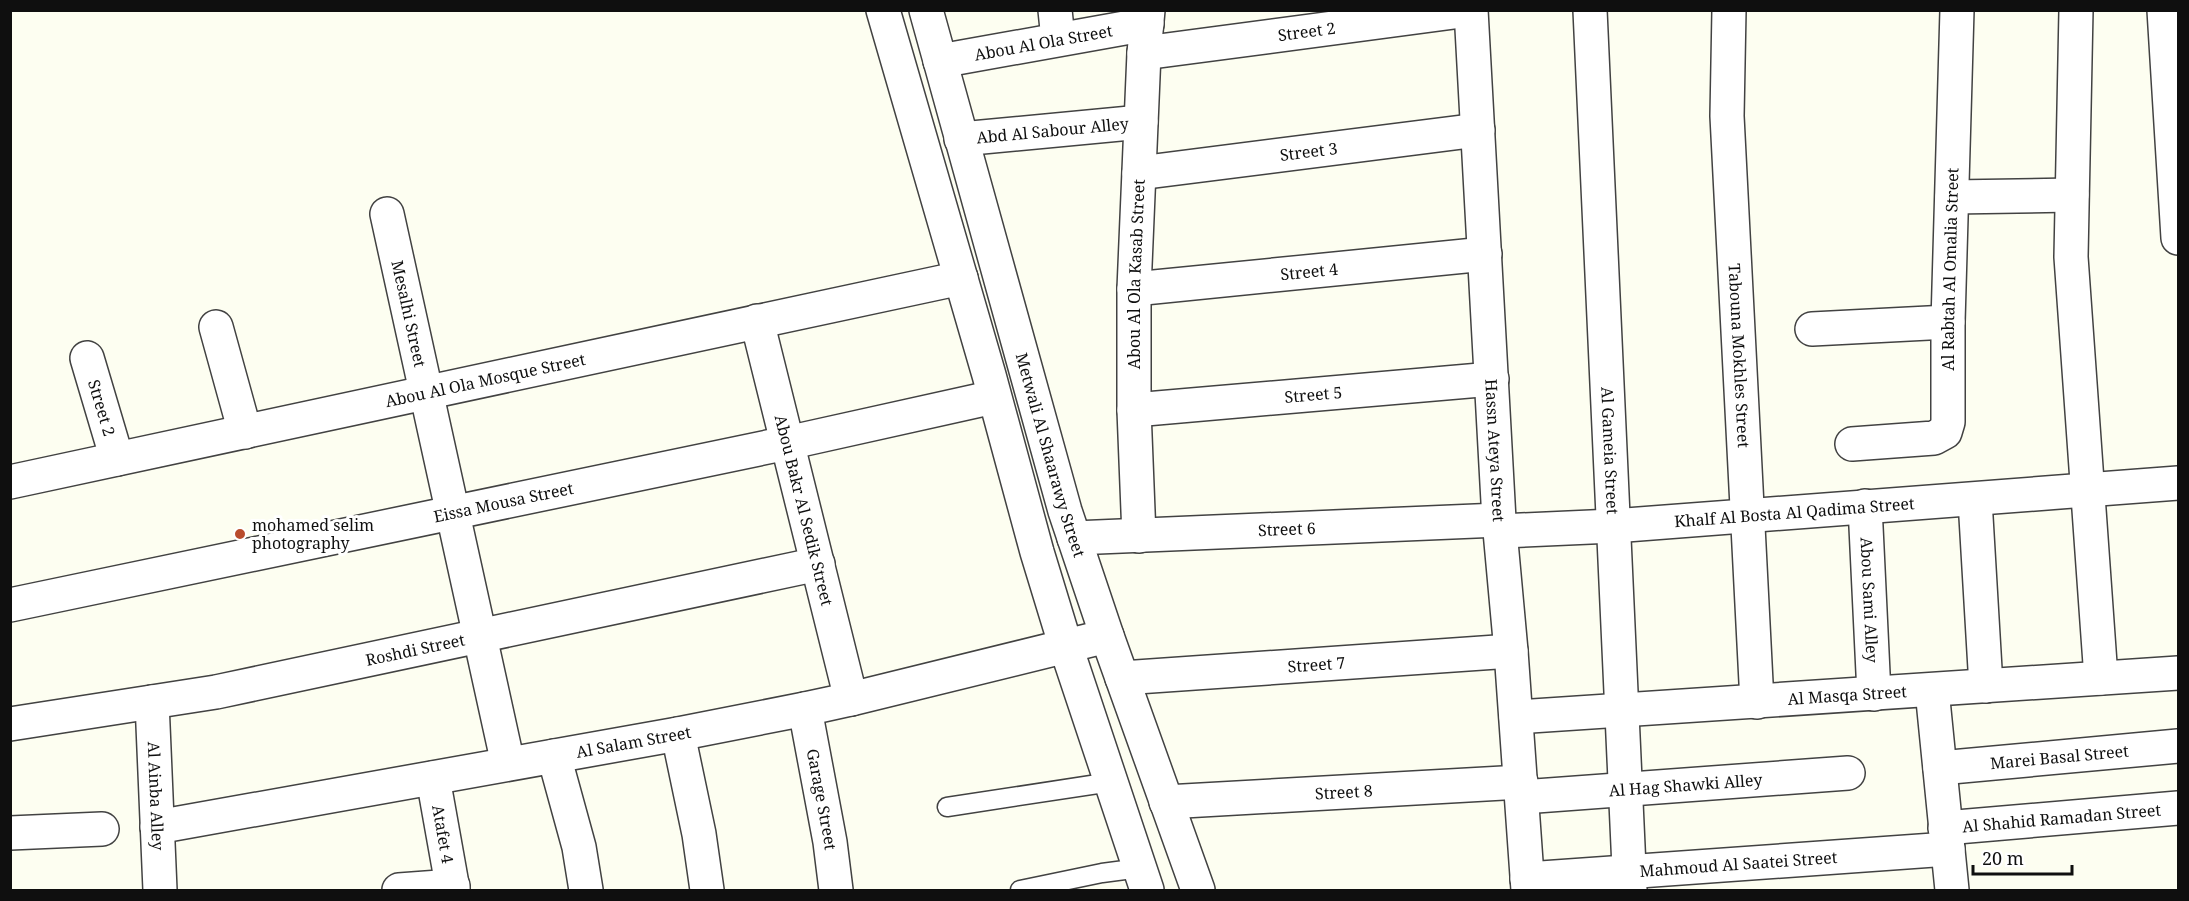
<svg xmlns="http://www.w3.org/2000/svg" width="2189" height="901" font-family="'Noto Serif',serif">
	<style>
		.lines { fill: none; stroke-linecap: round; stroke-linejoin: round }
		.lane-casing { stroke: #424242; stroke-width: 21 }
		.street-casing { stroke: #424242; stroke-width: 36 }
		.lane { stroke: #fff; stroke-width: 18 }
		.street { stroke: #fff; stroke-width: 33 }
		.poi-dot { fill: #b94c2c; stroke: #fff; stroke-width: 2 }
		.labels { text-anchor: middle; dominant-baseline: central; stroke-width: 6; stroke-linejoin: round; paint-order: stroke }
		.street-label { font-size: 16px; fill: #0f0f0f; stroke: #fff }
		.poi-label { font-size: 16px; fill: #0f0f0f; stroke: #fff; text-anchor: start }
	</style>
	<rect width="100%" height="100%" fill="#fdfef1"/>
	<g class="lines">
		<!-- lane casing -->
		<g class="lane-casing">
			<path id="lane" d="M 947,807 L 1111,782
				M 1020,890 L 1102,873 L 1140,868"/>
		</g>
		<!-- street casing -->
		<g class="street-casing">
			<g id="street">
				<path d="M 883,10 L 989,375 L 1037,552 L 1066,647 L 1147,890"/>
				<path id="s1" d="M 926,10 L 1065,511 L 1107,636 L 1198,890"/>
				<path d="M 1055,10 L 1058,39"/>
				<path id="s2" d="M 1471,10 L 1499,520 L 1511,651 L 1528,890"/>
				<path id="s3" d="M 1590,10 L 1630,890"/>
				<path id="s4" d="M 1729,10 L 1727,116 L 1757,702"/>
				<path d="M 2076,10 L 2071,257 L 2101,678"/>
				<path d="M 2164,10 L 2178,238"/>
				<path id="s5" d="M 1144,53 L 1469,10"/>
				<path id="s6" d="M 940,61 L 1147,24"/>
				<path id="s7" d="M 961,139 L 1141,122"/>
				<path id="s8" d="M 1139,173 L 1478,130"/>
				<path d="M 1952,197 L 2072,195"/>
				<path id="s9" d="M 387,214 L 508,764"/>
				<path id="s10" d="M 1134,289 L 1485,254"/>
				<path id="s11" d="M 757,321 L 851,699"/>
				<path d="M 216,327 L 245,432"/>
				<path d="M 1812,329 L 1948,322"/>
				<path id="s12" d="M 87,358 L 117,459"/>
				<path id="s13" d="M 1134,410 L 1492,379"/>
				<path id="s14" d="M 1852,444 L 1934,438 L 1945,432 L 1948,422 L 1948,322 L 1957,10"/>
				<path id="s15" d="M 10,482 L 961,278"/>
				<path d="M 1975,500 L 1986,686"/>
				<path id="s16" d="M 1865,506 L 1874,694"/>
				<path id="s17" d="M 1501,531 L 1613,526 L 2178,483"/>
				<path id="s18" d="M 1139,536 L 1134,410 L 1134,289 L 1144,53 L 1148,10"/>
				<path id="s19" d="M 1074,538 L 1499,520"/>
				<path id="s20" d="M 10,605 L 787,443 L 994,397"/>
				<path id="s21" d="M 1122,678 L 1511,651"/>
				<path d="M 1932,690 L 1952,890"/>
				<path id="s22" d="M 152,702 L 160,890"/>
				<path id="s23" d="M 805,709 L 830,842 L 836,890"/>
				<path id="s24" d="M 1516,717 L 2178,673"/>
				<path id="s25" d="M 10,724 L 216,692 L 818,564"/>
				<path d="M 678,734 L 699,834 L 707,890"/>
				<path d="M 554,756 L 579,847 L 586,890"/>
				<path id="s26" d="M 1940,768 L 2178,746"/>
				<path id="s27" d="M 433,778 L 453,890"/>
				<path id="s28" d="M 1522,797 L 1848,773"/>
				<path id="s29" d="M 1166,802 L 1521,782"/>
				<path id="s30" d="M 157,827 L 678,734 L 805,709 L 851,699 L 1107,636"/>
				<path id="s31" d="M 1945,828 L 2178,808"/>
				<path d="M 10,833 L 102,829"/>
				<path id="s32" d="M 1527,879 L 1948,849"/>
				<path d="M 399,890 L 453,886"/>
			</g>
		</g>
		<!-- lane -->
		<use href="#lane" class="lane"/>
		<!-- street -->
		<use href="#street" class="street"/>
	</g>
	<!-- markers -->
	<circle class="poi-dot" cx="240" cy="534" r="6"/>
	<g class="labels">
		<!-- street labels -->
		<g class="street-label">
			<text stroke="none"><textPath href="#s5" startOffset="164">Street 2</textPath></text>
			<text stroke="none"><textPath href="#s6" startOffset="105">Abou Al Ola Street</textPath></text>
			<text stroke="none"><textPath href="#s7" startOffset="92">Abd Al Sabour Alley</textPath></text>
			<text stroke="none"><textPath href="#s8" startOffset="171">Street 3</textPath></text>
			<text stroke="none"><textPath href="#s14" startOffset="258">Al Rabtah Al Omalia Street</textPath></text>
			<text stroke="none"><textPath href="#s10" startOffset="176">Street 4</textPath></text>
			<text stroke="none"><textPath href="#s18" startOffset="262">Abou Al Ola Kasab Street</textPath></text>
			<text stroke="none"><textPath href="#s9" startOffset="102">Mesalhi Street</textPath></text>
			<text stroke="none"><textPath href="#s4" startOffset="346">Tabouna Mokhles Street</textPath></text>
			<text stroke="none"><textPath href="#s15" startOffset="486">Abou Al Ola Mosque Street</textPath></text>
			<text stroke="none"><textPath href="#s13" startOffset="180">Street 5</textPath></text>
			<text stroke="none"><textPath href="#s12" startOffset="52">Street 2</textPath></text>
			<text stroke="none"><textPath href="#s2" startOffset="441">Hassn Ateya Street</textPath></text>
			<text stroke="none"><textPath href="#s3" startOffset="441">Al Gameia Street</textPath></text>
			<text stroke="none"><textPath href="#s1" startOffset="462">Metwali Al Shaarawy Street</textPath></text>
			<text stroke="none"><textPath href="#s20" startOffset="504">Eissa Mousa Street</textPath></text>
			<text stroke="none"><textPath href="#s11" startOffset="195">Abou Bakr Al Sedik Street</textPath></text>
			<text stroke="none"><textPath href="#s17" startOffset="294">Khalf Al Bosta Al Qadima Street</textPath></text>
			<text stroke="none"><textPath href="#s19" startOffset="213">Street 6</textPath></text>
			<text stroke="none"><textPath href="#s16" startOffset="94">Abou Sami Alley</textPath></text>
			<text stroke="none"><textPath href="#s25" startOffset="412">Roshdi Street</textPath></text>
			<text stroke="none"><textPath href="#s21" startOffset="195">Street 7</textPath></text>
			<text stroke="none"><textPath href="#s24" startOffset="332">Al Masqa Street</textPath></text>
			<text stroke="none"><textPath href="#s30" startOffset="484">Al Salam Street</textPath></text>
			<text stroke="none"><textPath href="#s26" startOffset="120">Marei Basal Street</textPath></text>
			<text stroke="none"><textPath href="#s28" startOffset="164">Al Hag Shawki Alley</textPath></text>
			<text stroke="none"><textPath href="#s29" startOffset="178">Street 8</textPath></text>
			<text stroke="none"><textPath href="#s22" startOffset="94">Al Ainba Alley</textPath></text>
			<text stroke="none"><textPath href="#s23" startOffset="92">Garage Street</textPath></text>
			<text stroke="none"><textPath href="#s31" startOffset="117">Al Shahid Ramadan Street</textPath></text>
			<text stroke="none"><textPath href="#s27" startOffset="57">Atafet 4</textPath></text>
			<text stroke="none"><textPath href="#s32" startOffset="212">Mahmoud Al Saatei Street</textPath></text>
		</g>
		<!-- poi labels -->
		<g class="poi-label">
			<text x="252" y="525">mohamed selim<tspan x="252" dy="18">photography</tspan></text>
		</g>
	</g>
	<!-- border -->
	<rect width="2189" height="901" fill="none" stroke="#0f0f0f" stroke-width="24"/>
	<!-- scale -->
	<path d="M1973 865v9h99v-9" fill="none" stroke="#0f0f0f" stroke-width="3"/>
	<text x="1982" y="865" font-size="18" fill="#0f0f0f" stroke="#ffffff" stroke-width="4.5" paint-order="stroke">20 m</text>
</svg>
